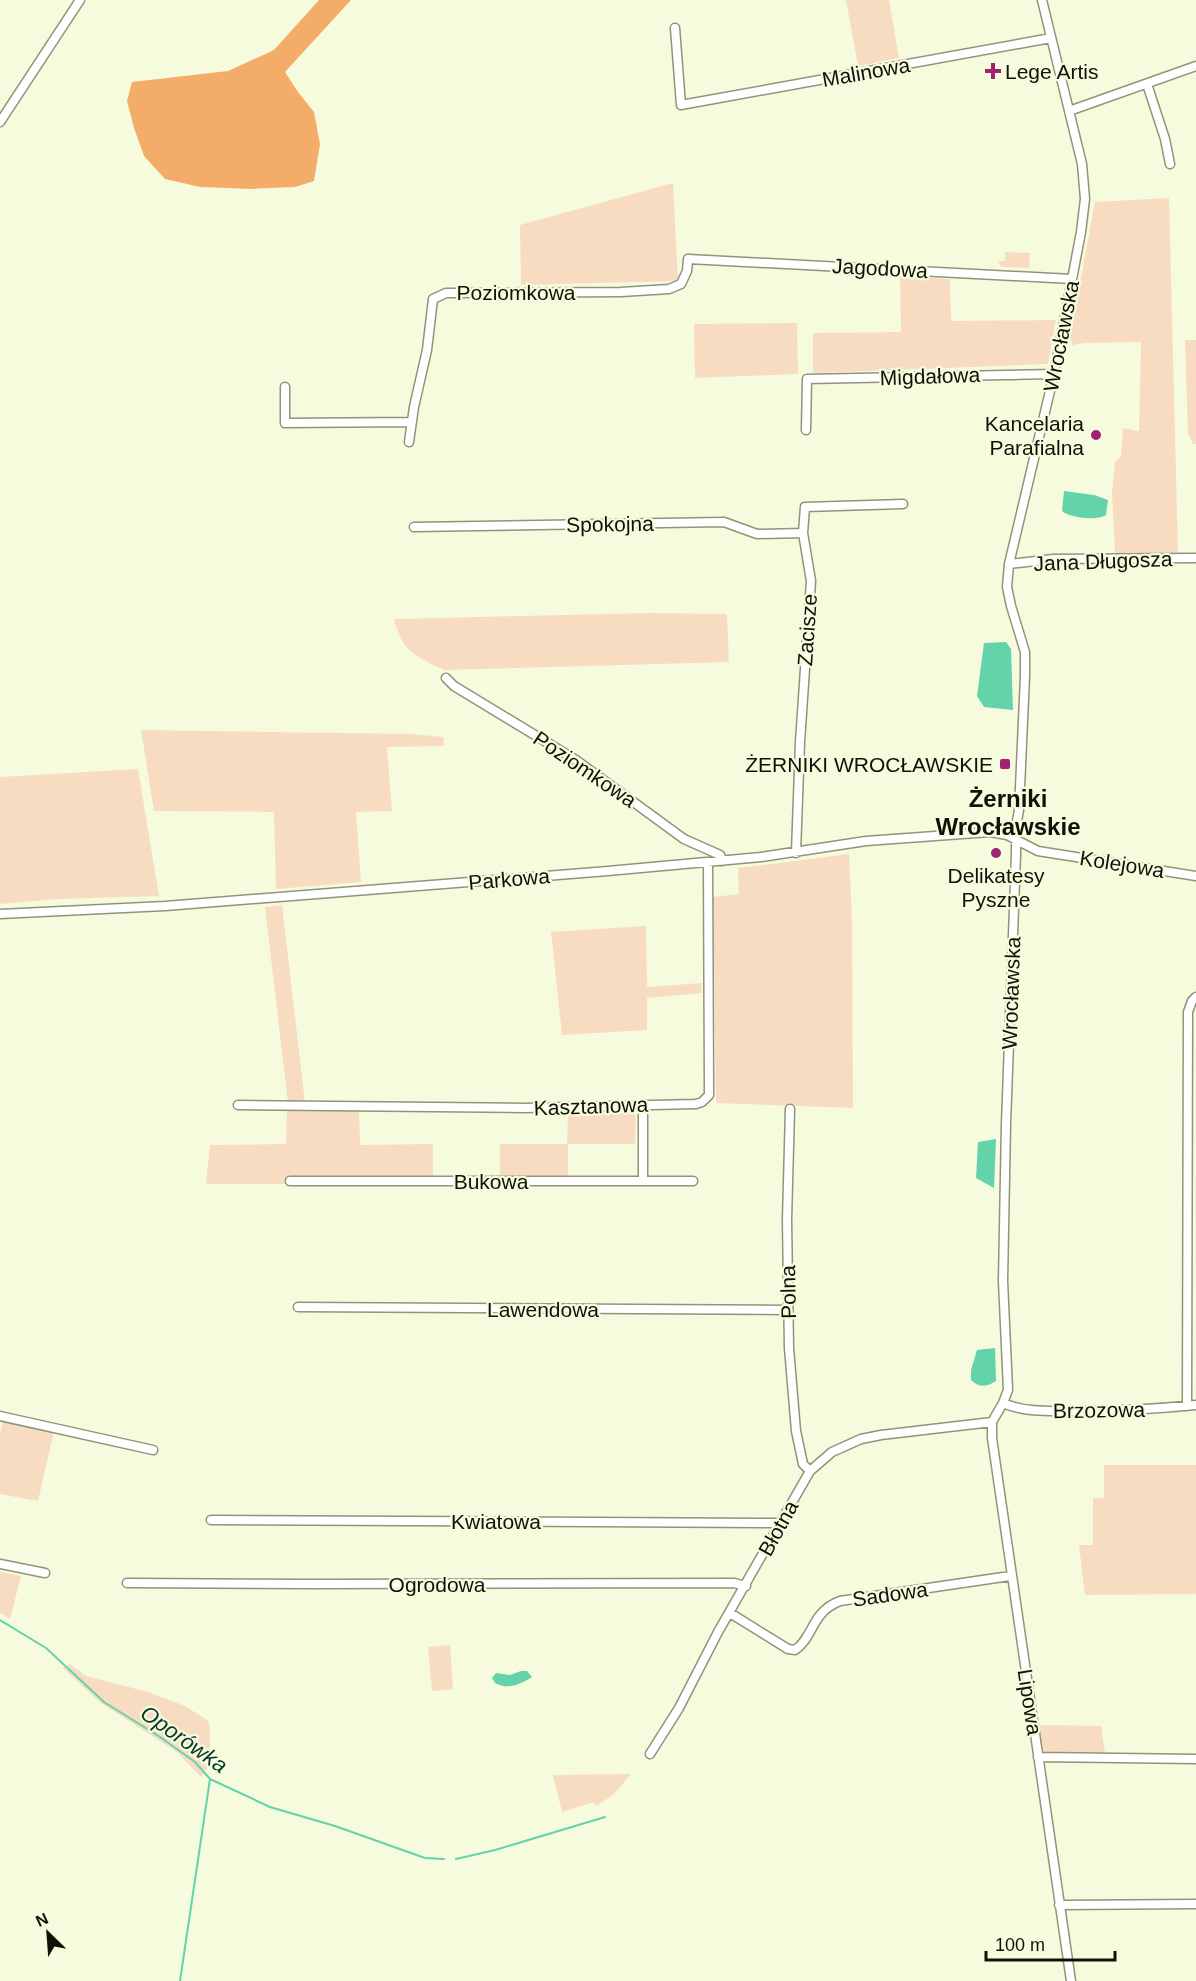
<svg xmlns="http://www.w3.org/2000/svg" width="1196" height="1981" font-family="Arial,sans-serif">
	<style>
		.green { fill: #f8dcc2 }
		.forest { fill: #f3ad68 }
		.water { fill: #64d3aa }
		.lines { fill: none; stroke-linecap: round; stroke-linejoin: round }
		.stream { stroke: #64d3aa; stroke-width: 2 }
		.minor-casing { stroke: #90947a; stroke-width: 11 }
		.minor { stroke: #fff; stroke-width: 8 }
		.poi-dot { fill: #a12172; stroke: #f6fbde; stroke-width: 2 }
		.labels { text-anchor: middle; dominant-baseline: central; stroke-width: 4.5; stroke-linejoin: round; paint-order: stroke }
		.poi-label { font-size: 21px; fill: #101208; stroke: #f6fbde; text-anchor: end }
		.street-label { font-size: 21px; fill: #101208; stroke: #f6fbde }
		.water-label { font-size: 22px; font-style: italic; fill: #043828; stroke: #f6fbde }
		.quarter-label { font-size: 24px; font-weight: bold; fill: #101208; stroke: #f6fbde }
	</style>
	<rect width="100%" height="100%" fill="#f6fbde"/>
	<!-- green -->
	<path class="green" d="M 846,0 L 889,0 L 899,58 L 858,66 Z
		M 673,183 L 678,281 L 521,285 L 520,225 Z
		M 1169,198 L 1178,553 L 1115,553 L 1112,493 L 1115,462 L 1121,456 L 1123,428 L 1139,431 L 1141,342 L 1085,343 L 1072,345 L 1070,337 L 1095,202 Z
		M 1005,252 L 1030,253 L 1029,268 L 1001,267 L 998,261 L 1005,261 Z
		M 900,276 L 950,279 L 951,321 L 1056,320 L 1048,364 L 813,373 L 813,333 L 901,332 Z
		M 797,323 L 798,374 L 695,378 L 694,324 Z
		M 1185,340 L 1196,340 L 1196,444 L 1193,444 L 1188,433 Z
		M 650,613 L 727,614 L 729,662 L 444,670 C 414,655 403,653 394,619 Z
		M 141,730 L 411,734 L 443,737 L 444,746 L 387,747 L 392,811 L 356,812 L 361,882 L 276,889 L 274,812 L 154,811 Z
		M 138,769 L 159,896 L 59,899 L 0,904 L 0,777 Z
		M 849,854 L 852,921 L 853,1108 L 716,1103 L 713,897 L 739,894 L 738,868 Z
		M 282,905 L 305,1103 L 288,1103 L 265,907 Z
		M 646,926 L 647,987 L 702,983 L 701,993 L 647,998 L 647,1030 L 562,1035 L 551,932 Z
		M 287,1109 L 359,1110 L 360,1145 L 433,1144 L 433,1177 L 287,1177 L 286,1184 L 206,1184 L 210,1145 L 286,1144 Z
		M 629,1110 L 636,1116 L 635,1144 L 568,1144 L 568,1178 L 500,1177 L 500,1144 L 567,1144 L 568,1111 Z
		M 3,1421 L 54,1431 L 38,1501 L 0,1494 L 0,1434 Z
		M 1104,1465 L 1196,1465 L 1196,1594 L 1085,1595 L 1079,1545 L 1093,1545 L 1093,1498 L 1104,1498 Z
		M 0,1572 L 21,1576 L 10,1619 L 0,1613 Z
		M 450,1645 L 453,1689 L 432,1691 L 428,1647 Z
		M 70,1664 L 86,1676 L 148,1692 L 185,1706 L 207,1720 L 210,1727 L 210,1759 L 208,1767 L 201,1777 L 177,1752 L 101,1703 L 63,1668 Z
		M 1038,1725 L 1101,1726 L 1105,1753 L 1042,1752 Z
		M 631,1774 L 613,1795 L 596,1806 L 594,1802 L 562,1812 L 553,1775 Z"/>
	<!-- forest -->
	<path class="forest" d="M 319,0 L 351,0 L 285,72 L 298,92 L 314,112 L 320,144 L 314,181 L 295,187 L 251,189 L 200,187 L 165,179 L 144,156 L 134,128 L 127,101 L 132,82 L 228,71 L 274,50 Z"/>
	<!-- water -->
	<path class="water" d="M 1064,491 L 1094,495 L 1108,500 L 1106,515 C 1097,521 1070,518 1062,511 Z
		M 1006,642 L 1011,649 L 1013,710 L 984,707 L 977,696 L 984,643 Z
		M 996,1139 L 994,1188 L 976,1178 L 978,1142 Z
		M 995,1348 L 996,1381 C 987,1387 979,1388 971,1380 L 971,1370 L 977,1350 Z
		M 521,1671 L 527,1671 L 532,1677 C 519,1685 508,1690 495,1683 L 492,1678 L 496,1673 L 510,1675 Z"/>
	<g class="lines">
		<!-- stream -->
		<path class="stream" d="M 0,1620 L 46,1648 L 104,1702 L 160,1737 L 195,1762 L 210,1779 L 270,1807 L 335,1826 L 425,1858 L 444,1859
			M 456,1859 L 495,1850 L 605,1817
			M 180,1981 L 210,1779"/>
		<!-- minor casing -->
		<g class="minor-casing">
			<path id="minor" d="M 1042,0 L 1082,164 L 1085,199 L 1081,232 L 1054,374 L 1009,564 L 1007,587 L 1011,606 L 1025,652 L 1025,676 L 1019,810 L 1016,827 L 1016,854 L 1006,1124 L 1003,1281 L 1008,1390 L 1003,1403 L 992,1422 L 992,1438 L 1071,1981
				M 675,28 L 681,105 L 1051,38
				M 1147,84 L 1165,139 L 1170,164
				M 1069,111 L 1196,66
				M 0,122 L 80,0
				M 285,387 L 285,423 L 412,422
				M 806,430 L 807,379 L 1054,374
				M 409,442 L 414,407 L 427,350 L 433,299 L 446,293 L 621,292 L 669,289 L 681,284 L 687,271 L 688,259 L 1072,279
				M 414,527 L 724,522 L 757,534 L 803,533
				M 1009,564 L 1053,559 L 1196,558
				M 446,678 L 454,686 L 576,760 L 684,839 L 720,855 L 722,861
				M 796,853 L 800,742 L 811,581 L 803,533 L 805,507 L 903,504
				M 0,914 L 165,906 L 608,871 L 761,857 L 866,841 L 990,832 L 1007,835 L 1038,851 L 1196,876
				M 643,1104 L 643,1181
				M 238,1105 L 523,1108 L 696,1104 L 702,1102 L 709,1095 L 709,1088 L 708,862
				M 790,1109 L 787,1220 L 789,1348 L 796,1431 L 803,1464 L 810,1471
				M 290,1181 L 693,1181
				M 298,1307 L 788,1310
				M 1003,1403 C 1026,1413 1051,1411 1076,1411 C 1116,1411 1156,1409 1196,1405
				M 1187,1406 L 1188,1012 L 1192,1001 L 1196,997
				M 0,1416 L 153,1450
				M 211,1520 L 780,1523
				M 0,1564 L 45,1573
				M 127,1583 L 313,1584 L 734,1583 L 746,1586
				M 730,1613 L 788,1649 L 795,1650 C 814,1637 811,1612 840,1601 L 1010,1576
				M 650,1754 L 679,1708 L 718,1632 L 810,1471 L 832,1452 L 861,1439 L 881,1435 L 992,1422
				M 1038,1757 L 1196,1759
				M 1059,1905 L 1196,1904"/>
		</g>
		<!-- minor -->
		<use href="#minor" class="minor"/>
	</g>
	<!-- markers -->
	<g class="poi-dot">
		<path d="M990 62h6v6h6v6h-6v6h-6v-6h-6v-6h6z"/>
		<circle cx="1096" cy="435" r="6"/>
		<rect x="999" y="758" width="12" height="12" rx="3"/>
		<circle cx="996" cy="853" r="6"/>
	</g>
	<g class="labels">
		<!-- poi labels -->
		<g class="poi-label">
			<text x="1005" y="71" text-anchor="start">Lege Artis</text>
			<text x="1084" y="423">Kancelaria<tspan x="1084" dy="24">Parafialna</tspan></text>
			<text x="993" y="764">ŻERNIKI WROCŁAWSKIE</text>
			<text x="996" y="875" text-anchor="middle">Delikatesy<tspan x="996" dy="24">Pyszne</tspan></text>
		</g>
		<!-- street labels -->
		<g class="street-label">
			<text transform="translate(866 72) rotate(-10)">Malinowa</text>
			<text transform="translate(880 268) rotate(3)">Jagodowa</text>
			<text x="516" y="292">Poziomkowa</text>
			<text transform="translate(1061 336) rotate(-79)">Wrocławska</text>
			<text transform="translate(930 376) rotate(-2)">Migdałowa</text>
			<text transform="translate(610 524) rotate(-1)">Spokojna</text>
			<text transform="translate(1103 561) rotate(-2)">Jana Długosza</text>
			<text transform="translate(807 630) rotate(-86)">Zacisze</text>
			<text transform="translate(585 769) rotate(34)">Poziomkowa</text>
			<text transform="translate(1122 864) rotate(9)">Kolejowa</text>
			<text transform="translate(509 879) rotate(-5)">Parkowa</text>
			<text transform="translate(1011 993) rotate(-88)">Wrocławska</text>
			<text transform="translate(591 1106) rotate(-2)">Kasztanowa</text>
			<text x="491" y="1181">Bukowa</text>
			<text transform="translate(788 1292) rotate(-91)">Polna</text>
			<text x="543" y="1309">Lawendowa</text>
			<text transform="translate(1099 1410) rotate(-1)">Brzozowa</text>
			<text x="496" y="1521">Kwiatowa</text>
			<text transform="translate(778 1528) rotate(-61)">Błotna</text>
			<text x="437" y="1584">Ogrodowa</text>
			<text transform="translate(890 1594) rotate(-8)">Sadowa</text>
			<text transform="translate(1030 1702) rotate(81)">Lipowa</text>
		</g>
		<!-- water labels -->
		<g class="water-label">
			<text transform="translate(184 1739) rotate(35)">Oporówka</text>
		</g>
		<!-- quarter labels -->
		<g class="quarter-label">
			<text x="1008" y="798">Żerniki<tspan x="1008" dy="28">Wrocławskie</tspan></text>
		</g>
	</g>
	<!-- north arrow -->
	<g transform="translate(48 1933) rotate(335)" stroke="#f6fbde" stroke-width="4.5" paint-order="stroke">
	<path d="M0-4.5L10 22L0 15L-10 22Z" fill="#101208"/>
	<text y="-9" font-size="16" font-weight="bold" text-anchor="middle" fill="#101208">N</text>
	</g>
	<!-- scale -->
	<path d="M986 1951v9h129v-9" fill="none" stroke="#101208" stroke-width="3"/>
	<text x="995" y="1951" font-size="18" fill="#101208" stroke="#f6fbde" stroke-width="4.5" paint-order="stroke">100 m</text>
</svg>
